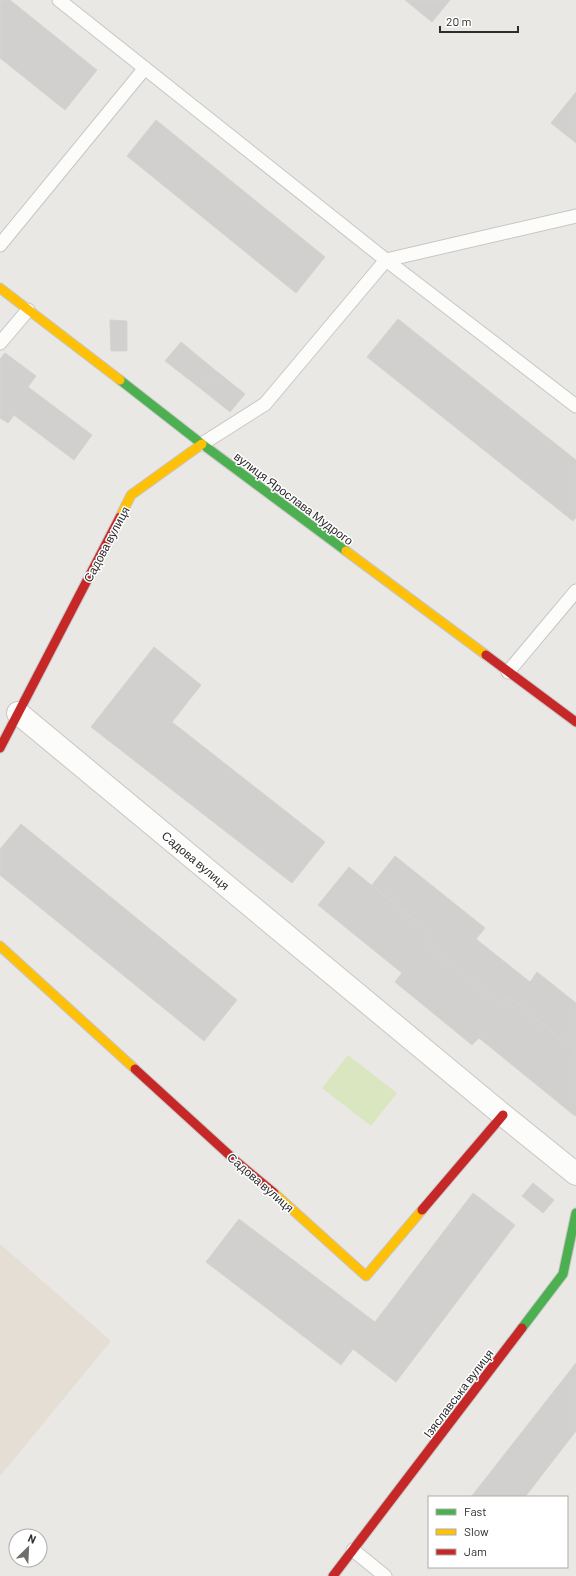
<svg xmlns="http://www.w3.org/2000/svg" width="576" height="1576" font-family="Barlow,sans-serif">
	<style>
		.education { fill: #e4ded4 }
		.pitch { fill: #d9e6c0 }
		.building { fill: #d2d0ce; stroke: #d5d3d1 }
		.lines { fill: none; stroke-linecap: round; stroke-linejoin: round }
		.lane-casing { stroke: #c7c6c7; stroke-width: 15 }
		.street-casing { stroke: #c7c6c7; stroke-width: 24 }
		.fast-casing { stroke: #c7c6c7; stroke-width: 11 }
		.slow-casing { stroke: #c7c6c7; stroke-width: 11 }
		.jam-casing { stroke: #c7c6c7; stroke-width: 11 }
		.lane { stroke: #fcfcfb; stroke-width: 13 }
		.street { stroke: #fcfcfb; stroke-width: 22 }
		.fast { stroke: #4caf50; stroke-width: 9 }
		.slow { stroke: #ffc107; stroke-width: 9 }
		.jam { stroke: #c62828; stroke-width: 9 }
		.labels { text-anchor: middle; dominant-baseline: central; stroke-width: 3; stroke-linejoin: round; paint-order: stroke }
		.street-label { font-size: 12px; fill: #2d2d2d; stroke: #fff }
	</style>
	<rect width="100%" height="100%" fill="#eae8e5"/>
	<!-- education -->
	<path class="education" d="M 0,1244 L 111,1341 L 0,1476 Z"/>
	<!-- pitch -->
	<path class="pitch" d="M 348,1055 L 397,1093 L 371,1126 L 322,1088 Z"/>
	<!-- building -->
	<path class="building" d="M 0,0 L 10,0 L 97,70 L 65,110 L 0,58 Z
		M 405,0 L 450,0 L 432,22 Z
		M 576,92 L 576,143 L 551,123 Z
		M 156,120 L 325,257 L 296,293 L 127,156 Z
		M 398,319 L 576,460 L 576,517 L 573,521 L 367,357 Z
		M 110,320 L 127,321 L 127,351 L 111,351 Z
		M 181,342 L 215,370 L 200,388 L 165,361 Z
		M 5,353 L 36,376 L 28,387 L 92,435 L 74,460 L 14,415 L 8,423 L 0,418 L 0,359 Z
		M 215,370 L 245,394 L 230,412 L 200,388 Z
		M 154,647 L 201,685 L 172,722 L 325,842 L 292,883 L 91,727 Z
		M 21,824 L 237,1000 L 204,1041 L 0,875 L 0,849 Z
		M 395,856 L 485,928 L 476,939 L 530,982 L 537,972 L 576,1003 L 576,1051 L 509,997 L 502,1006 L 426,945 L 433,935 L 372,885 Z
		M 349,867 L 433,935 L 426,945 L 502,1006 L 509,997 L 576,1051 L 576,1114 L 575,1116 L 479,1038 L 472,1045 L 395,982 L 402,973 L 318,905 Z
		M 533,1183 L 554,1200 L 543,1213 L 522,1196 Z
		M 473,1193 L 515,1225 L 396,1382 L 353,1349 L 341,1365 L 206,1262 L 239,1219 L 375,1322 Z
		M 576,1363 L 576,1431 L 525,1497 L 471,1497 Z"/>
	<g class="lines">
		<!-- lane casing -->
		<g class="lane-casing">
			<path id="lane" d="M 59,0 L 386,260 L 576,406
				M 0,245 L 145,68
				M 0,343 L 28,310
				M 202,444 L 265,404 L 386,260 L 576,216
				M 508,672 L 576,591
				M 353,1550 L 385,1576"/>
		</g>
		<!-- street casing -->
		<g class="street-casing">
			<path id="street" d="M 18,713 L 503,1115 L 576,1174"/>
		</g>
		<!-- fast casing -->
		<g class="fast-casing">
			<path id="fast" d="M 120,380 L 202,444 L 346,551
				M 522,1328 L 563,1274 L 576,1213"/>
		</g>
		<!-- slow casing -->
		<g class="slow-casing">
			<path id="slow" d="M 0,288 L 120,380
				M 120,517 L 131,495 L 202,444
				M 346,551 L 486,655
				M 0,946 L 135,1069
				M 274,1193 L 366,1276 L 422,1210"/>
		</g>
		<!-- jam casing -->
		<g class="jam-casing">
			<path id="jam" d="M 486,655 L 576,722
				M 0,748 L 120,517
				M 135,1069 L 238,1163 L 274,1193
				M 422,1210 L 503,1115
				M 333,1576 L 522,1328"/>
		</g>
		<!-- lane -->
		<use href="#lane" class="lane"/>
		<!-- street -->
		<use href="#street" class="street"/>
		<!-- fast -->
		<use href="#fast" class="fast"/>
		<!-- slow -->
		<use href="#slow" class="slow"/>
		<!-- jam -->
		<use href="#jam" class="jam"/>
	</g>
	<g class="labels">
		<!-- street labels -->
		<g class="street-label">
			<text transform="translate(294 498) rotate(37)">вулиця Ярослава Мудрого</text>
			<text transform="translate(106 544) rotate(-62)">Садова вулиця</text>
			<text transform="translate(196 860) rotate(40)">Садова вулиця</text>
			<text transform="translate(261 1182) rotate(41)">Садова вулиця</text>
			<text transform="translate(458 1393) rotate(-53)">Ізяславська вулиця</text>
		</g>
	</g>
	<!-- legend -->
	<rect x="428" y="1496" width="140" height="72" fill="#ffffff" stroke="#ababab"/>
	<rect x="436" y="1509" width="20" height="6" fill="#4caf50" stroke="#ababab"/>
	<text x="464" y="1516" font-size="12" fill="#2d2d2d">Fast</text>
	<rect x="436" y="1529" width="20" height="6" fill="#ffc107" stroke="#ababab"/>
	<text x="464" y="1536" font-size="12" fill="#2d2d2d">Slow</text>
	<rect x="436" y="1549" width="20" height="6" fill="#c62828" stroke="#ababab"/>
	<text x="464" y="1556" font-size="12" fill="#2d2d2d">Jam</text>
	<!-- north arrow -->
	<g transform="translate(28 1548) rotate(24)"><circle r="19" fill="#ffffff" stroke="#ababab"/>
	<path d="M0-3L7 15L0 10L-7 15Z" fill="#6f6e6d"/>
	<text y="-6" font-size="11" font-weight="bold" text-anchor="middle" fill="#2d2d2d">N</text>
	</g>
	<!-- scale -->
	<path d="M440 26v6h78v-6" fill="none" stroke="#2d2d2d" stroke-width="2"/>
	<text x="446" y="26" font-size="12" fill="#2d2d2d" stroke="#ffffff" stroke-width="3" paint-order="stroke">20 m</text>
</svg>
